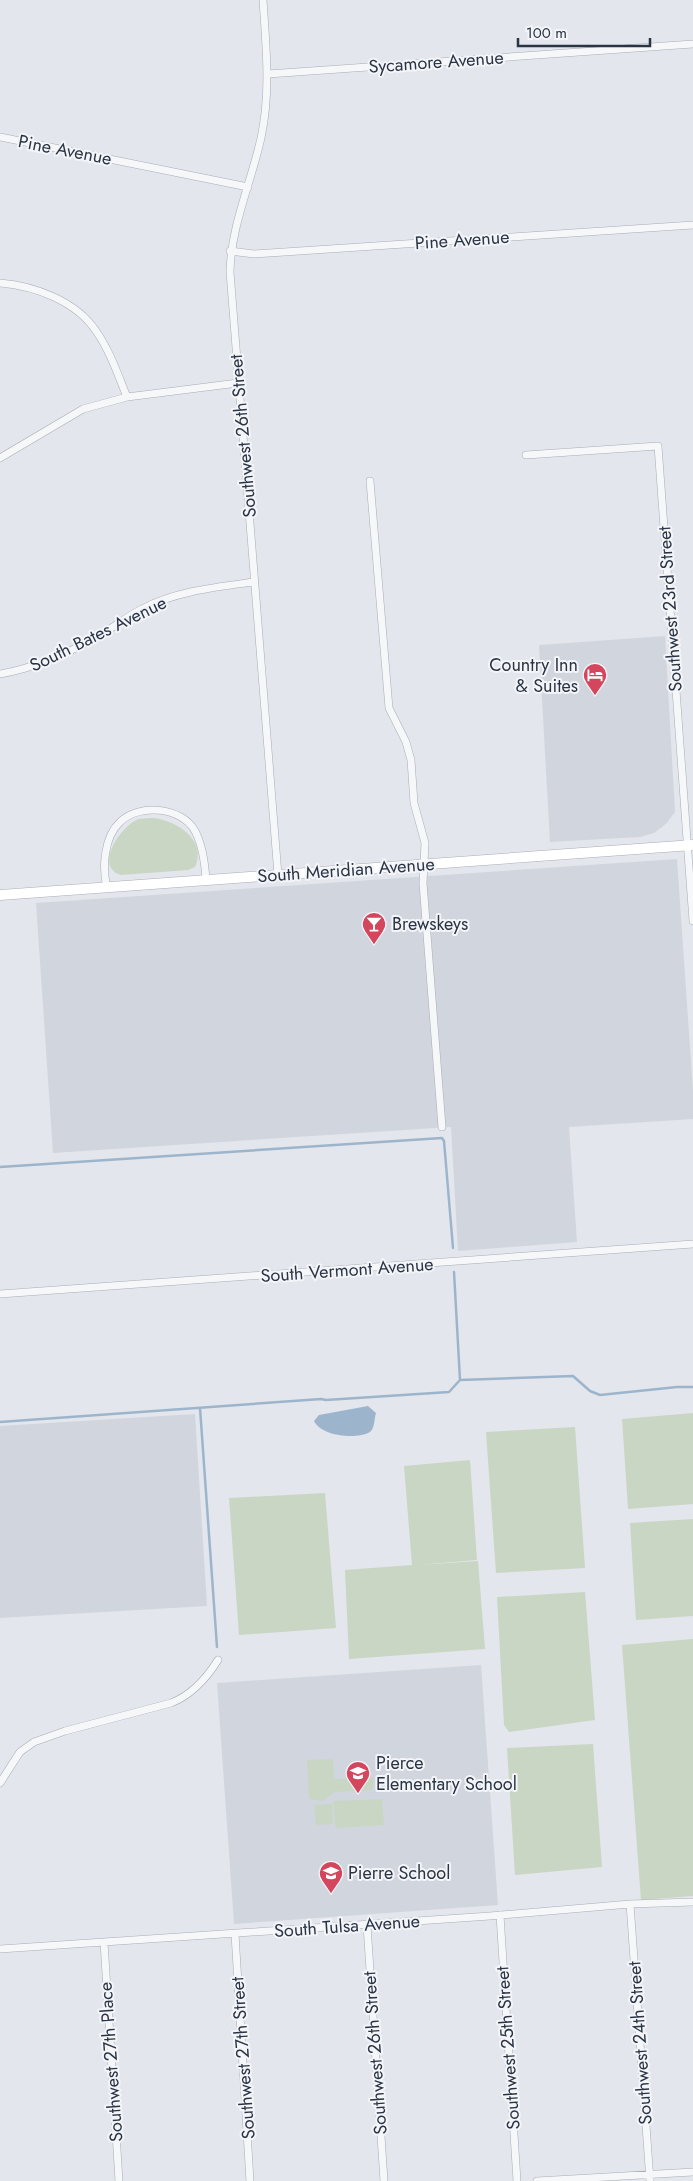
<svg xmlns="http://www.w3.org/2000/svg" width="693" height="2181" font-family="Jost,sans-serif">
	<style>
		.built { fill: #d1d6de }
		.green { fill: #c9d6c4 }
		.water { fill: #9db5cc }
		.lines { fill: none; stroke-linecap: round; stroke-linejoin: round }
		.stream { stroke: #9db5cc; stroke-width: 2.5 }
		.street-casing { stroke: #a8adb6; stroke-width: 8 }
		.secondary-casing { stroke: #a8adb6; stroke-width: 11 }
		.street { stroke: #f6f7f9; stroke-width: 7 }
		.secondary { stroke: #fff; stroke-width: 10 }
		.labels { text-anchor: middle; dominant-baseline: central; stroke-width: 4; stroke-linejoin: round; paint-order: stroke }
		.street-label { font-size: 18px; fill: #2a3444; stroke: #f3f5f9 }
		.poi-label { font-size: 18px; fill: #2a3444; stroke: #f3f5f9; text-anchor: start }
	</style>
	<rect width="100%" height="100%" fill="#e3e6ec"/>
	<!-- built -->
	<path class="built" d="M 665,636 L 675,812 L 666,824 L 654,833 L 640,837 L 550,842 L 539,645 Z
		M 677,859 L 693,1091 L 693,1119 L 569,1127 L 577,1242 L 458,1251 L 451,1127 L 53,1153 L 36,903 Z
		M 195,1414 L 207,1606 L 0,1618 L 0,1426 Z
		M 481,1665 L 498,1905 L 234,1924 L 217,1683 Z"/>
	<!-- green -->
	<path class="green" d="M 155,818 C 178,822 207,840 195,867 L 188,870 L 121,875 C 93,867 121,825 139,819 C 144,818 150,818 155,818 Z
		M 693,1413 L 693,1504 L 628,1509 L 622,1419 Z
		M 575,1427 L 585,1568 L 496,1573 L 486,1432 Z
		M 470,1460 L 477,1560 L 418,1565 L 478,1561 L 485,1649 L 349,1659 L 345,1570 L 412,1565 L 404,1466 Z
		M 325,1493 L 336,1628 L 239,1635 L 229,1498 Z
		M 693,1519 L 693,1616 L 636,1620 L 630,1523 Z
		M 585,1592 L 595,1720 L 509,1732 L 504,1725 L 497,1597 Z
		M 693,1639 L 693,1896 L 641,1900 L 622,1645 Z
		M 593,1744 L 602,1867 L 515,1875 L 507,1748 Z
		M 333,1759 L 334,1779 L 371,1777 L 374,1779 L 372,1790 L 335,1792 L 322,1801 L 309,1799 L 307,1760 Z
		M 382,1799 L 384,1825 L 337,1828 L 335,1826 L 333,1801 Z
		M 332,1804 L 333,1824 L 316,1825 L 314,1805 Z"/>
	<!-- water -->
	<path class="water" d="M 368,1406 L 376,1413 C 374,1419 375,1428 370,1432 C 356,1440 321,1436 314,1421 L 319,1415 Z"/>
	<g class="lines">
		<!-- stream -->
		<path class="stream" d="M 0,1167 L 442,1138 L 444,1141 L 453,1248
			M 454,1272 L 460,1380
			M 200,1408 L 217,1647
			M 0,1422 L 321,1399 L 326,1400 L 449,1392 L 460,1380 L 573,1376 L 590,1391 L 600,1395 L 677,1387 L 693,1387"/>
		<!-- street casing -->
		<g class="street-casing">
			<path id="street" d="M 263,0 C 266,46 271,92 261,138 C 251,183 231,226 230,272 L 278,875
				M 268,74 L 693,44
				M 0,137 L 248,187
				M 230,251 L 254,254 L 693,225
				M 0,283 C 35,286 76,301 96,331 C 110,351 118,375 127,397
				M 526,455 L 658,446 L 693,921
				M 0,458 L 83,409 L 127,397 L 238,383
				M 370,481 L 389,708 L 406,742 L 411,760 L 414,803 L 425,843 L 423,883 L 442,1127
				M 0,674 C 35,668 69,653 100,635 C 114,627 128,616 142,609 C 176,591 217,587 254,582
				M 107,888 C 102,867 104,837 120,822 C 139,803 182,807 195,831 C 203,846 205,864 206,880
				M 0,1294 L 693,1244
				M 0,1783 L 20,1752 L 34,1742 L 65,1731 L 171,1703 C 192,1695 206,1679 218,1660
				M 630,1904 L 650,2181
				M 500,1915 L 517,2181
				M 367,1925 L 384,2181
				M 235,1934 L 250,2181
				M 104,1942 L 119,2181
				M 0,1949 L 490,1916 L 630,1904 L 693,1902
				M 537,2181 L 693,2172"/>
		</g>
		<!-- secondary casing -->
		<g class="secondary-casing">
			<path id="secondary" d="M 0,895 L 693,845"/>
		</g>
		<!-- street -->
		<use href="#street" class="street"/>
		<!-- secondary -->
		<use href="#secondary" class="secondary"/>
	</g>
	<!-- icons -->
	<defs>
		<g id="hotel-pin" transform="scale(1.25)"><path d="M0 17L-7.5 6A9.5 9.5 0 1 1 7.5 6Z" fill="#d3465d" stroke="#f3f5f9"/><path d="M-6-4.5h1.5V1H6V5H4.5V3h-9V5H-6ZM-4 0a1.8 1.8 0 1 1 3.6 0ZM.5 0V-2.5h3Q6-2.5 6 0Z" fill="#fff"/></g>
		<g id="bar-pin" transform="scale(1.25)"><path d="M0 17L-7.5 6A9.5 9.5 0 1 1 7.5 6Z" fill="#d3465d" stroke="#f3f5f9"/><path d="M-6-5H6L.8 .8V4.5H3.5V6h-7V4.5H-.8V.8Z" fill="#fff"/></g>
		<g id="school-pin" transform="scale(1.25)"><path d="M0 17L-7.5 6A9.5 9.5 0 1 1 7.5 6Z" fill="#d3465d" stroke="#f3f5f9"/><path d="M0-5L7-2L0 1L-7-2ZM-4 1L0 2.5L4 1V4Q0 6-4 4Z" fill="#fff"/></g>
	</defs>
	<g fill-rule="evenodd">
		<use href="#hotel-pin" x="595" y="675"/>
		<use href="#bar-pin" x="374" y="924"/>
		<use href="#school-pin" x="358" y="1773"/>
		<use href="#school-pin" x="331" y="1873"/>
	</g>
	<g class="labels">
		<!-- street labels -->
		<g class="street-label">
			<text transform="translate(436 62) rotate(-4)">Sycamore Avenue</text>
			<text transform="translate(65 150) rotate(11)">Pine Avenue</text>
			<text transform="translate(462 240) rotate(-4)">Pine Avenue</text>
			<text transform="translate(243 436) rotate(-95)">Southwest 26th Street</text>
			<text transform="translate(670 609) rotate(-94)">Southwest 23rd Street</text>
			<text transform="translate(98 634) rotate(-26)">South Bates Avenue</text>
			<text transform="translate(346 870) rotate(-4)">South Meridian Avenue</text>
			<text transform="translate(347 1270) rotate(-4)">South Vermont Avenue</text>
			<text transform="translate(347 1926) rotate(-4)">South Tulsa Avenue</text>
			<text transform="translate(640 2043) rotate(-94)">Southwest 24th Street</text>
			<text transform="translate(508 2048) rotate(-94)">Southwest 25th Street</text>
			<text transform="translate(375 2053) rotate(-94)">Southwest 26th Street</text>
			<text transform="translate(243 2058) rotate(-94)">Southwest 27th Street</text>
			<text transform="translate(111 2062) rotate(-94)">Southwest 27th Place</text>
		</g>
		<!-- poi labels -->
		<g class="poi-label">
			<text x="578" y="665" text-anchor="end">Country Inn<tspan x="578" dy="21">&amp; Suites</tspan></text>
			<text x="392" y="924">Brewskeys</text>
			<text x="376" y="1763">Pierce<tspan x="376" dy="21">Elementary School</tspan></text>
			<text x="348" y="1873">Pierre School</text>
		</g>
	</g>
	<!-- scale -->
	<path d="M518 38v8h132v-8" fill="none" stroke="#2a3444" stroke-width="2.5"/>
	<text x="526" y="38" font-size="15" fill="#2a3444" stroke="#f3f5f9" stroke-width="4" paint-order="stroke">100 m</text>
</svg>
